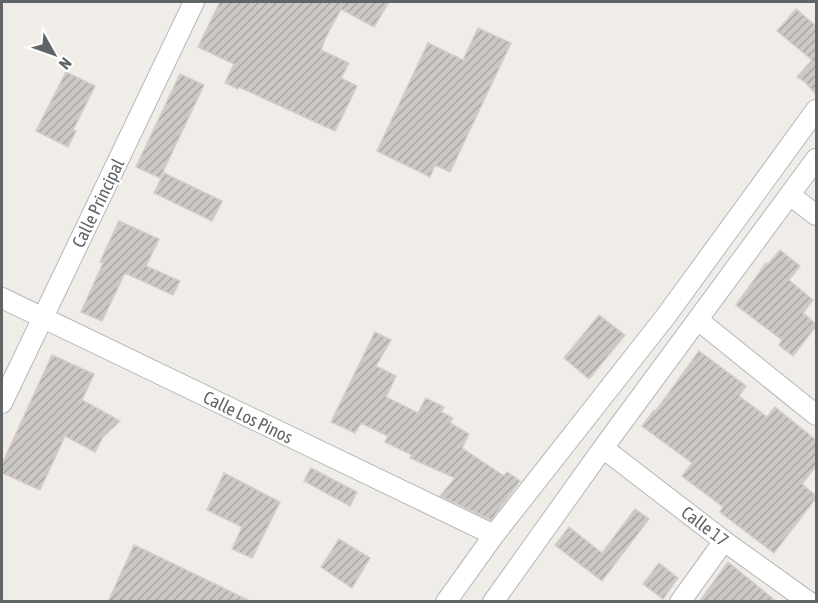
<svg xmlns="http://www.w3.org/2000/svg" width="818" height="603" font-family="'Asap Condensed',sans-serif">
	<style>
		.building { fill: url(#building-hatch); stroke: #d5cdc7; stroke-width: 1.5 }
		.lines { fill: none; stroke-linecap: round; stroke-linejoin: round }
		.minor-casing { stroke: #b3b7b9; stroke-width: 22 }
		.minor { stroke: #fff; stroke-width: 20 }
		.labels { text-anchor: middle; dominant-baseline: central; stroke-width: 4.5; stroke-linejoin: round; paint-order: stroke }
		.street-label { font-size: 18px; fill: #5f6567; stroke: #fff }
	</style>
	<defs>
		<pattern id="building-hatch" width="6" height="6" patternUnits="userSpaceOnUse" patternTransform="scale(1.5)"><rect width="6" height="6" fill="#ccc8c5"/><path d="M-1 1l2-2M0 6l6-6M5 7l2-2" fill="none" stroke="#a9a6a4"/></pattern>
	</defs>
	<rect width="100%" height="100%" fill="#f0ede8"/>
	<!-- building -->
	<path class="building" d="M 220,2 L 389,2 L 374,27 L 341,9 L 325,39 L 321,50 L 349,63 L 341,78 L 357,86 L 335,131 L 239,87 L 238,89 L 225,83 L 234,64 L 198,47 Z
		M 796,9 L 816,26 L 816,94 L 804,81 L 797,77 L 812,60 L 777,31 Z
		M 478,28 L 511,43 L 450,172 L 435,165 L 430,177 L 377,151 L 428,43 L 463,60 Z
		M 66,72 L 95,86 L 73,130 L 76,131 L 68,147 L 36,131 Z
		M 180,74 L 204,85 L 160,178 L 136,167 Z
		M 164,173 L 222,201 L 212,221 L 154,193 Z
		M 119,221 L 159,239 L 146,266 L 180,281 L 173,295 L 125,273 L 102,321 L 81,312 L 103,263 L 100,262 Z
		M 780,250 L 800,266 L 789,280 L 813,300 L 803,313 L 816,324 L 816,326 L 793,356 L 779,345 L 782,340 L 736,305 L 766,263 L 768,264 Z
		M 599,315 L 625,335 L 589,379 L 564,358 Z
		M 375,332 L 391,340 L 376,366 L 396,376 L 386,397 L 418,413 L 426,398 L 444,407 L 441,412 L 453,418 L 450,423 L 469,434 L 462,448 L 504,476 L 507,472 L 520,481 L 491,520 L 440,496 L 455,478 L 410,458 L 412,455 L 385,442 L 388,436 L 361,423 L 355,433 L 331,422 Z
		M 699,351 L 746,386 L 739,396 L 767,417 L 775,407 L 816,440 L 816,466 L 802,484 L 816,496 L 816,498 L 774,553 L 720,512 L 723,507 L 682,476 L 692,463 L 642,426 L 654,410 L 655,412 Z
		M 52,355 L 94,374 L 82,400 L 120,421 L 103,437 L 95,452 L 65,436 L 40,490 L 2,473 L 2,464 Z
		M 311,468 L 357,492 L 350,506 L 304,481 Z
		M 224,473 L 280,502 L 252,558 L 232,549 L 242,527 L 207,510 Z
		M 635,509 L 649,519 L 602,581 L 555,545 L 569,527 L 602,553 Z
		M 339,539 L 370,558 L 352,588 L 321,567 Z
		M 134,545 L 184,569 L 252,602 L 108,602 Z
		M 728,562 L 777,602 L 699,602 Z
		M 659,563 L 678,578 L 663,599 L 643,584 Z"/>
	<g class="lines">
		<!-- minor casing -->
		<g class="minor-casing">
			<path id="minor" d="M 790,195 L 816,215
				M 2,298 L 494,535
				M 698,320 L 816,415
				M 2,403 L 194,2
				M 603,448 L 724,541 L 809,602
				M 446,602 L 494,535 L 666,316 L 816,110
				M 493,602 L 603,448 L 816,159
				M 680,602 L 724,541"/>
		</g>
		<!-- minor -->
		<use href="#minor" class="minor"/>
	</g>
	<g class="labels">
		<!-- street labels -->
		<g class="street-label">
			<text transform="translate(98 203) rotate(-64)">Calle Principal</text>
			<text transform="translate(248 417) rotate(26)">Calle Los Pinos</text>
			<text transform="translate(705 526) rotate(37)">Calle 17</text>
		</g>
	</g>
	<!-- border -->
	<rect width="818" height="603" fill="none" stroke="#5f6567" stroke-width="6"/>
	<!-- north arrow -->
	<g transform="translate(54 54) rotate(130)" stroke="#ffffff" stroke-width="4.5" paint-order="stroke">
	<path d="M0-4.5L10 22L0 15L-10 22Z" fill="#5f6567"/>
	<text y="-9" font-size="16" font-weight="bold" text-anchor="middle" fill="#5f6567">N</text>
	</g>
</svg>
